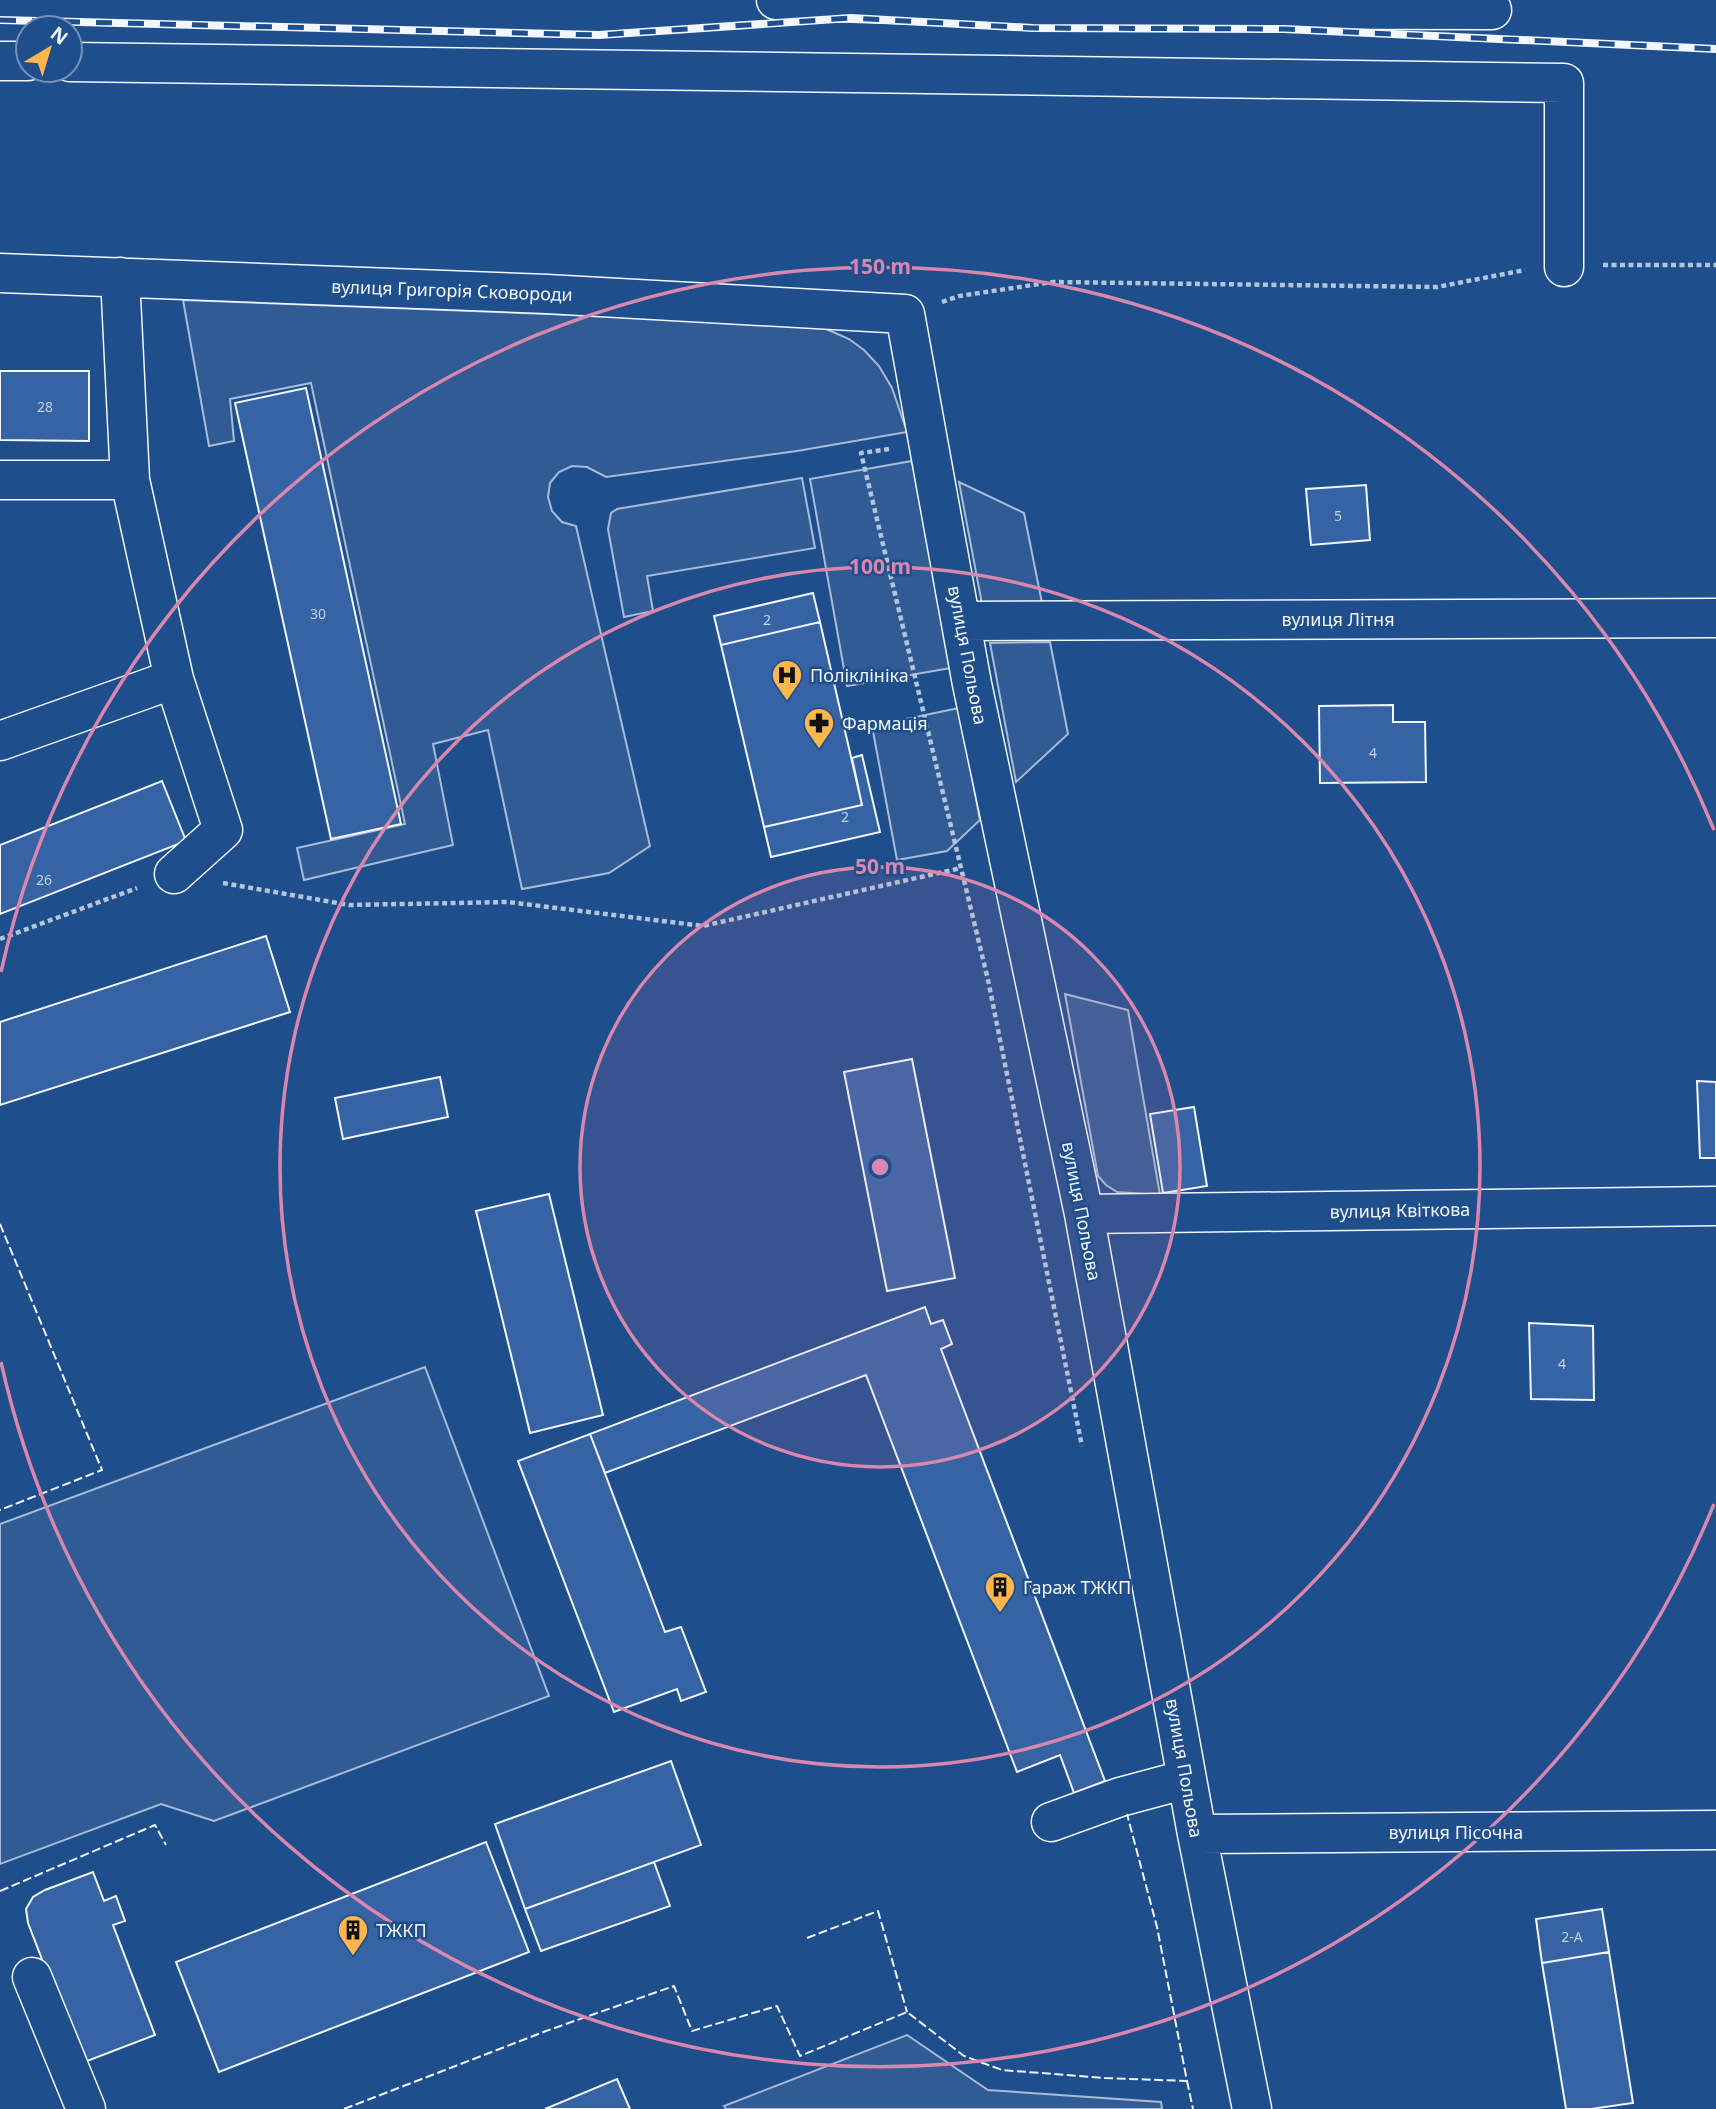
<svg xmlns="http://www.w3.org/2000/svg" width="1716" height="2109" font-family="'Noto Sans',sans-serif">
	<style>
		.built { fill: #305b95; stroke: #a8bbd7; stroke-width: 2 }
		.building { fill: #3563a3; stroke: #f2f6ff; stroke-width: 2 }
		.lines { fill: none; stroke-linecap: round; stroke-linejoin: round }
		.minor-casing { stroke: #f2f6ff; stroke-width: 41 }
		.path { stroke: #b3c4dc; stroke-width: 4.5; stroke-dasharray: 5 3.5; stroke-linecap: butt }
		.minor { stroke: #1f4e8c; stroke-width: 38 }
		.rail-casing { stroke: #f2f6ff; stroke-width: 8 }
		.rail { stroke: #1f4e8c; stroke-width: 5; stroke-dasharray: 16; stroke-linecap: butt }
		.fence { stroke: #f2f6ff; stroke-width: 2; stroke-dasharray: 9 3.5; stroke-linecap: butt }
		.ring { fill: none; stroke: #da87ad; stroke-width: 3.5 }
		.labels { text-anchor: middle; dominant-baseline: central; stroke-width: 5; stroke-linejoin: round; paint-order: stroke }
		.number-label { font-size: 14px; fill: #c3d1e8 }
		.street-label { font-size: 18px; fill: #f2f6ff; stroke: #1f4e8c }
		.poi-label { font-size: 18px; fill: #f2f6ff; stroke: #1f4e8c; text-anchor: start }
		.centre { fill: #da87ad; stroke: #1f4e8c; stroke-width: 3.5 }
		.ring-label { font-size: 21px; text-anchor: middle; font-weight: bold; fill: #da87ad; stroke: #1f4e8c; stroke-width: 5; stroke-linejoin: round; paint-order: stroke }
	</style>
	<rect width="100%" height="100%" fill="#1f4e8c"/>
	<!-- built -->
	<path class="built" d="M 183,300 L 782,323 L 824,328 L 849,339 L 864,350 L 879,366 L 892,388 L 907,432 L 797,451 L 606,477 L 587,467 L 572,466 L 559,472 L 550,483 L 548,497 L 552,511 L 562,522 L 576,526 L 650,846 L 609,873 L 522,889 L 488,730 L 433,744 L 453,845 L 304,880 L 297,848 L 405,824 L 311,383 L 230,399 L 234,441 L 209,446 Z
		M 912,461 L 951,668 L 847,686 L 810,479 Z
		M 802,478 L 815,548 L 647,576 L 653,611 L 624,617 L 608,529 L 611,513 L 617,509 Z
		M 959,482 L 1024,513 L 1042,603 L 982,604 Z
		M 1050,642 L 1068,734 L 1016,782 L 990,643 Z
		M 959,708 L 980,820 L 947,851 L 897,860 L 872,726 Z
		M 1065,994 L 1128,1010 L 1160,1195 L 1117,1192 L 1106,1185 L 1098,1176 Z
		M 425,1367 L 549,1696 L 214,1821 L 161,1804 L 0,1864 L 0,1524 Z
		M 907,2035 L 988,2090 L 1161,2102 L 1162,2109 L 726,2109 L 724,2106 Z"/>
	<!-- building -->
	<path class="building" d="M 0,371 L 89,371 L 89,441 L 0,440 Z
		M 306,388 L 401,824 L 331,839 L 235,403 Z
		M 1366,485 L 1370,540 L 1311,545 L 1306,489 Z
		M 813,593 L 820,622 L 721,645 L 714,616 Z
		M 820,622 L 862,805 L 764,827 L 721,645 Z
		M 1393,705 L 1393,722 L 1425,722 L 1426,782 L 1320,783 L 1319,706 Z
		M 862,755 L 880,832 L 771,857 L 764,827 L 862,805 L 852,758 Z
		M 162,781 L 186,841 L 0,914 L 0,845 Z
		M 266,936 L 290,1012 L 0,1105 L 0,1022 Z
		M 912,1059 L 955,1278 L 887,1291 L 844,1072 Z
		M 440,1077 L 448,1117 L 343,1139 L 335,1098 Z
		M 1697,1081 L 1716,1082 L 1716,1158 L 1700,1158 Z
		M 1194,1107 L 1207,1186 L 1163,1193 L 1150,1114 Z
		M 549,1194 L 603,1415 L 530,1433 L 476,1211 Z
		M 925,1307 L 931,1324 L 943,1320 L 952,1344 L 941,1349 L 1105,1781 L 1074,1793 L 1060,1755 L 1017,1772 L 866,1375 L 605,1473 L 590,1434 Z
		M 1529,1323 L 1593,1326 L 1594,1400 L 1531,1399 Z
		M 590,1434 L 665,1632 L 681,1627 L 706,1692 L 681,1701 L 677,1689 L 614,1712 L 518,1461 Z
		M 671,1761 L 701,1845 L 525,1909 L 495,1824 Z
		M 486,1842 L 529,1952 L 219,2072 L 176,1962 Z
		M 654,1862 L 670,1906 L 541,1951 L 525,1909 Z
		M 93,1872 L 104,1901 L 116,1896 L 125,1921 L 113,1925 L 155,2035 L 82,2063 L 28,1923 L 26,1909 L 33,1897 L 45,1890 Z
		M 1602,1909 L 1609,1952 L 1542,1963 L 1536,1919 Z
		M 1609,1952 L 1633,2103 L 1591,2109 L 1566,2109 L 1542,1963 Z
		M 617,2079 L 630,2109 L 545,2109 Z"/>
	<g class="lines">
		<!-- minor casing -->
		<g class="minor-casing">
			<path id="minor" d="M 776,0 L 1047,9 L 1492,10
				M 0,61 L 28,61
				M 70,62 L 1564,83 L 1564,267
				M 0,273 L 547,294 L 905,314 L 972,684 L 1084,1214 L 1197,1834 L 1252,2109
				M 120,277 L 130,480 L 174,679 L 223,830 L 174,874
				M 0,480 L 130,480
				M 961,621 L 1716,618
				M 0,741 L 174,679
				M 1084,1214 L 1716,1206
				M 1051,1822 L 1120,1797 L 1187,1779
				M 1197,1834 L 1716,1830
				M 32,1977 L 86,2109"/>
		</g>
		<!-- path -->
		<path class="path" d="M 1603,265 L 1716,265
			M 942,302 L 959,296 L 1053,282 L 1437,287 L 1525,270
			M 889,449 L 861,453 L 988,980 L 1082,1446
			M 223,883 L 349,905 L 508,902 L 703,926 L 961,868
			M 0,939 L 137,888"/>
		<!-- minor -->
		<use href="#minor" class="minor"/>
		<!-- rail casing -->
		<g class="rail-casing">
			<path id="rail" d="M 0,20 L 599,35 L 851,18 L 1033,28 L 1284,29 L 1716,49"/>
		</g>
		<!-- rail -->
		<use href="#rail" class="rail"/>
		<!-- fence -->
		<path class="fence" d="M 0,1224 L 102,1470 L 0,1510
			M 0,1891 L 155,1825 L 166,1845
			M 807,1938 L 878,1911 L 907,2012
			M 1187,2081 L 1193,2109
			M 344,2109 L 546,2031 L 674,1986 L 692,2031 L 777,2006 L 800,2056 L 907,2012 L 964,2056 L 1002,2070 L 1105,2078 L 1187,2081 L 1157,1927 L 1127,1814"/>
	</g>
	<!-- distance rings -->
	<circle cx="880" cy="1167" r="300" fill="#da87ad" fill-opacity=".12"/>
	<g class="ring">
		<circle cx="880" cy="1167" r="300"/>
		<circle cx="880" cy="1167" r="600"/>
		<path d="M1714 1504A900 900 0 0 1 1 1362M1 972A900 900 0 0 1 1714 830"/>
	</g>
	<!-- icons -->
	<defs>
		<g id="hospital-pin" transform="scale(1.575)"><path d="M0 17L-7.5 6A9.5 9.5 0 1 1 7.5 6Z" fill="#ffb74d" stroke="#1f4e8c"/><path d="M-5-5h3v3.5h4V-5h3V5h-3V1.5h-4V5h-3Z" fill="#111"/></g>
		<g id="pharmacy-pin" transform="scale(1.575)"><path d="M0 17L-7.5 6A9.5 9.5 0 1 1 7.5 6Z" fill="#ffb74d" stroke="#1f4e8c"/><path d="M-2-6h4v4h4v4h-4v4h-4v-4h-4v-4h4Z" fill="#111"/></g>
		<g id="building-pin" transform="scale(1.575)"><path d="M0 17L-7.5 6A9.5 9.5 0 1 1 7.5 6Z" fill="#ffb74d" stroke="#1f4e8c"/><path d="M-4-6H4V6H1V3H-1V6H-4ZM-2.5-4.3h1.7v1.8h-1.7ZM.8-4.3h1.7v1.8H.8ZM-2.5-1h1.7V.8h-1.7ZM.8-1h1.7V.8H.8Z" fill="#111"/></g>
	</defs>
	<g fill-rule="evenodd">
		<use href="#hospital-pin" x="787" y="675"/>
		<use href="#pharmacy-pin" x="819" y="723"/>
		<use href="#building-pin" x="1000" y="1587"/>
		<use href="#building-pin" x="353" y="1930"/>
	</g>
	<g class="labels">
		<!-- number labels -->
		<g class="number-label">
			<text x="45" y="406">28</text>
			<text x="1338" y="515">5</text>
			<text x="318" y="613">30</text>
			<text x="767" y="619">2</text>
			<text x="1373" y="752">4</text>
			<text x="845" y="816">2</text>
			<text x="44" y="879">26</text>
			<text x="1562" y="1363">4</text>
			<text x="1572" y="1936">2-А</text>
		</g>
		<!-- street labels -->
		<g class="street-label">
			<text transform="translate(452 290) rotate(2)">вулиця Григорія Сковороди</text>
			<text x="1338" y="619">вулиця Літня</text>
			<text transform="translate(968 655) rotate(79)">вулиця Польова</text>
			<text transform="translate(1400 1210) rotate(-1)">вулиця Квіткова</text>
			<text transform="translate(1082 1211) rotate(79)">вулиця Польова</text>
			<text transform="translate(1185 1768) rotate(80)">вулиця Польова</text>
			<text x="1456" y="1832">вулиця Пісочна</text>
		</g>
		<!-- poi labels -->
		<g class="poi-label">
			<text x="810" y="675">Поліклініка</text>
			<text x="842" y="723">Фармація</text>
			<text x="1023" y="1587">Гараж ТЖКП</text>
			<text x="376" y="1930">ТЖКП</text>
		</g>
	</g>
	<circle cx="880" cy="1167" r="10" class="centre"/>
	<g class="ring-label">
		<text x="880" y="274">150 m</text>
		<text x="880" y="574">100 m</text>
		<text x="880" y="874">50 m</text>
	</g>
	<!-- north arrow -->
	<g transform="translate(49 49) rotate(38)"><circle r="33" fill="#1f4e8c" stroke="#7391ba" stroke-width="2"/>
	<path d="M0-5L12 26L0 18L-12 26Z" fill="#ffb74d"/>
	<text y="-10" font-size="19" font-weight="bold" text-anchor="middle" fill="#f2f6ff">N</text>
	</g>
</svg>
